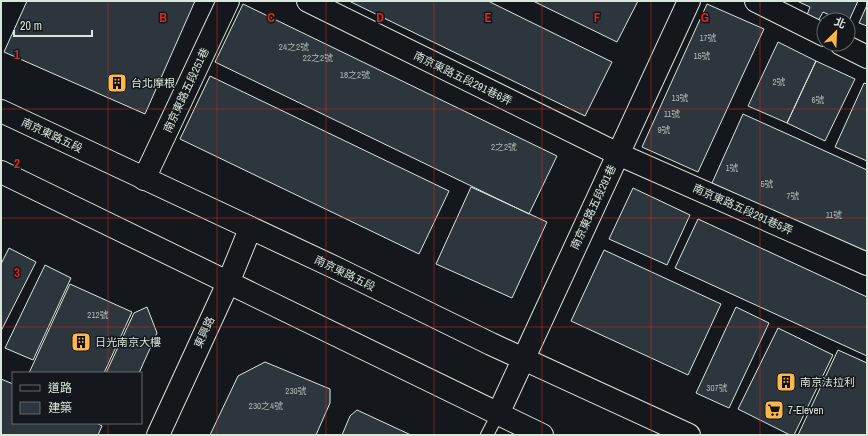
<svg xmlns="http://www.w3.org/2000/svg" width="868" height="436" font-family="'Archivo Narrow','Noto Sans TC',sans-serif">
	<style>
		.building { fill: #2c363c; stroke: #d8e6dc }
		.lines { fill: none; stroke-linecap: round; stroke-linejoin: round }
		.lane-casing { stroke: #d8e6dc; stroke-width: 14 }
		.street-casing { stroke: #d8e6dc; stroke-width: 24 }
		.secondary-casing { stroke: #d8e6dc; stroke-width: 24 }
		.lane { stroke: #14181c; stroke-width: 12 }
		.street { stroke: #14181c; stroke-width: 22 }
		.secondary { stroke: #14181c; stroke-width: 22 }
		.grid { fill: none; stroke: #d62828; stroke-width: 1; stroke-opacity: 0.55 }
		.labels { text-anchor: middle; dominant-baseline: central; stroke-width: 3; stroke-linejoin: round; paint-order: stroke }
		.number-label { font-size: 9px; fill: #adbab4 }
		.street-label { font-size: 11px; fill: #d8e6dc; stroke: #14181c }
		.poi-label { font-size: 11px; fill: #d8e6dc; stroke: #14181c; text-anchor: start }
		.grid-label { font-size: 13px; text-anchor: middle; font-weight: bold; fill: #d62828; stroke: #14181c; stroke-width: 3; stroke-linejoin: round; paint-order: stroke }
	</style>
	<rect width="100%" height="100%" fill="#14181c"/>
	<!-- building -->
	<path class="building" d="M 27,1 L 195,1 L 145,114 L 4,52 Z
		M 349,1 L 488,1 L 612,62 L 585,116 Z
		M 533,1 L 638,1 L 617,42 Z
		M 797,1 L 858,1 L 848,23 L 848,20 L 841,20 L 823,12 L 818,21 L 807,15 L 810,7 Z
		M 243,4 L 557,156 L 529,214 L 215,62 Z
		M 707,4 L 764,29 L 698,172 L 642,147 Z
		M 867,5 L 867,26 L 859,23 Z
		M 778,42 L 816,61 L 787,123 L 748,106 Z
		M 816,61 L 855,79 L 825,141 L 787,123 Z
		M 210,76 L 449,191 L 419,254 L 180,139 Z
		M 864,83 L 867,84 L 867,161 L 835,147 Z
		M 743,114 L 867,170 L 867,254 L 712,183 Z
		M 471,187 L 547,222 L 512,298 L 436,264 Z
		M 633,188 L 690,215 L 667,265 L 609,239 Z
		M 698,219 L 867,297 L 867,356 L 675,268 Z
		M 9,248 L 36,262 L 1,331 L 1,264 Z
		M 604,250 L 721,304 L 688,375 L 571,321 Z
		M 45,265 L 71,278 L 33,360 L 5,348 Z
		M 70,284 L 132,312 L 104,373 L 29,373 Z
		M 147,307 L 157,333 L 139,373 L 106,373 L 134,313 Z
		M 736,307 L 769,323 L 729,408 L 696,393 Z
		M 778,328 L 833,355 L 794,435 L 790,435 L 738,409 Z
		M 838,350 L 867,363 L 867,435 L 798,435 Z
		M 265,362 L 330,389 L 330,403 L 316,435 L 210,435 L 238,376 Z
		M 1,379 L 13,384 L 13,423 L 97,423 L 102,426 L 98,435 L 1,435 Z
		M 357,410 L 411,435 L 342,435 L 350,416 Z"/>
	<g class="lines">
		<!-- lane casing -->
		<g class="lane-casing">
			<path id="lane" d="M 487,435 L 498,414"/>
		</g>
		<!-- street casing -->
		<g class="street-casing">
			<path id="street" d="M 308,1 L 618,154 L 867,264
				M 756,1 L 824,35
				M 841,44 L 867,57
				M 144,179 L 228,1
				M 498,414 L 689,1"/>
		</g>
		<!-- secondary casing -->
		<g class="secondary-casing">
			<path id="secondary" d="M 1,111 L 336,268 L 491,344 L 689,435
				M 1,172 L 542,435
				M 158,435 L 228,283 L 250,229"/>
		</g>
		<!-- lane -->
		<use href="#lane" class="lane"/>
		<!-- street -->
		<use href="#street" class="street"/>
		<!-- secondary -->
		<use href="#secondary" class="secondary"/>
	</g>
	<!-- grid -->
	<path class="grid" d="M 108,1 L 108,373M 217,1 L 217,435M 326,1 L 326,435M 434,1 L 434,435M 542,1 L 542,435M 651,1 L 651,435M 760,1 L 760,435M 1,109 L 867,109M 1,218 L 867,218M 1,327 L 867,327M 108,423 L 108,435"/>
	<!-- icons -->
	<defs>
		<g id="building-square" transform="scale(1)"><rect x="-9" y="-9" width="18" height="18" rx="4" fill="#ffb74d" stroke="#14181c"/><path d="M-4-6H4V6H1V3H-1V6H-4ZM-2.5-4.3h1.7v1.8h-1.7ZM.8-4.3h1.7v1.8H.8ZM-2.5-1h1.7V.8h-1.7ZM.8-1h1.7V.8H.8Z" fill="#111"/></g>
		<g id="supermarket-square" transform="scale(1)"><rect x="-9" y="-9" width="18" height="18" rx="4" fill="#ffb74d" stroke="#14181c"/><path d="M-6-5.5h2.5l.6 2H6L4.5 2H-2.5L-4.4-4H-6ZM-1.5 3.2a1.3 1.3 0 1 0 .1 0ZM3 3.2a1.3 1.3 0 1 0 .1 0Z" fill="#111"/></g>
	</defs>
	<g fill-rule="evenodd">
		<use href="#building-square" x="117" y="83"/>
		<use href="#building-square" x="81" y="342"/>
		<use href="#building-square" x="786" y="382"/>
		<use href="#supermarket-square" x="774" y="410"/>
	</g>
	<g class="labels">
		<!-- number labels -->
		<g class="number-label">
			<text x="708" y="38">17號</text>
			<text x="294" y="47">24之2號</text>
			<text x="702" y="56">15號</text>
			<text x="318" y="58">22之2號</text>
			<text x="355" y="75">18之2號</text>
			<text x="779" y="82">2號</text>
			<text x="680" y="98">13號</text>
			<text x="818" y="100">6號</text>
			<text x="672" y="114">11號</text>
			<text x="664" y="130">9號</text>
			<text x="504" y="147">2之2號</text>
			<text x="732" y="168">1號</text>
			<text x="767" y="184">5號</text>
			<text x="793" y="196">7號</text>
			<text x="834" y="215">11號</text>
			<text x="98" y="315">212號</text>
			<text x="717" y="388">307號</text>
			<text x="296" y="391">230號</text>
			<text x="266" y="406">230之4號</text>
		</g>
		<!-- street labels -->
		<g class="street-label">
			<text transform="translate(463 78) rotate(26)">南京東路五段291巷6弄</text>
			<text transform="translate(186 90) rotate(-65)">南京東路五段251巷</text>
			<text transform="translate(52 135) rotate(25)">南京東路五段</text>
			<text transform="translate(593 207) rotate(-65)">南京東路五段291巷</text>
			<text transform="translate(743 209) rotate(24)">南京東路五段291巷5弄</text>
			<text transform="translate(345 273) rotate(26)">南京東路五段</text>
			<text transform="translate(204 332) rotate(-65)">東興路</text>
		</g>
		<!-- poi labels -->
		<g class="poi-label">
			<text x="131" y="83">台北摩根</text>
			<text x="95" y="342">日光南京大樓</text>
			<text x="800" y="382">南京法拉利</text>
			<text x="788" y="410">7-Eleven</text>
		</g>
	</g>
	<g class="grid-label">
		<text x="163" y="22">B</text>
		<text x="271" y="22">C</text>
		<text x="380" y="22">D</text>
		<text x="488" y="22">E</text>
		<text x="597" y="22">F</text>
		<text x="705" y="22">G</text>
		<text x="17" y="59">1</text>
		<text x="17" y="168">2</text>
		<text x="17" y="277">3</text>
	</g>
	<!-- border -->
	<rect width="868" height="436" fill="none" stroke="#d8e6dc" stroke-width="4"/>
	<!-- legend -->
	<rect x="12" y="372" width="130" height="52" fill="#14181c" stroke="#626a69"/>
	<rect x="20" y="385" width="20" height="6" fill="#14181c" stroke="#626a69"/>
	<text x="48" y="392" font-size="12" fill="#d8e6dc">道路</text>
	<rect x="20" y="402" width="20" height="12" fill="#2c363c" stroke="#626a69"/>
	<text x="48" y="412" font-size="12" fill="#d8e6dc">建築</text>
	<!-- north arrow -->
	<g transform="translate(836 32) rotate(24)"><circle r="19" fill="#14181c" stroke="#626a69"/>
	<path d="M0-3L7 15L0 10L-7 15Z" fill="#ffb74d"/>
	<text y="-6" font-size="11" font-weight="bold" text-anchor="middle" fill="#d8e6dc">北</text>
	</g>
	<!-- scale -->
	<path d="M14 30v6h78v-6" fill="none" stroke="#d8e6dc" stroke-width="2"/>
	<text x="20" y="30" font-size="12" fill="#d8e6dc" stroke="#14181c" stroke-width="3" paint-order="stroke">20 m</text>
</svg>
